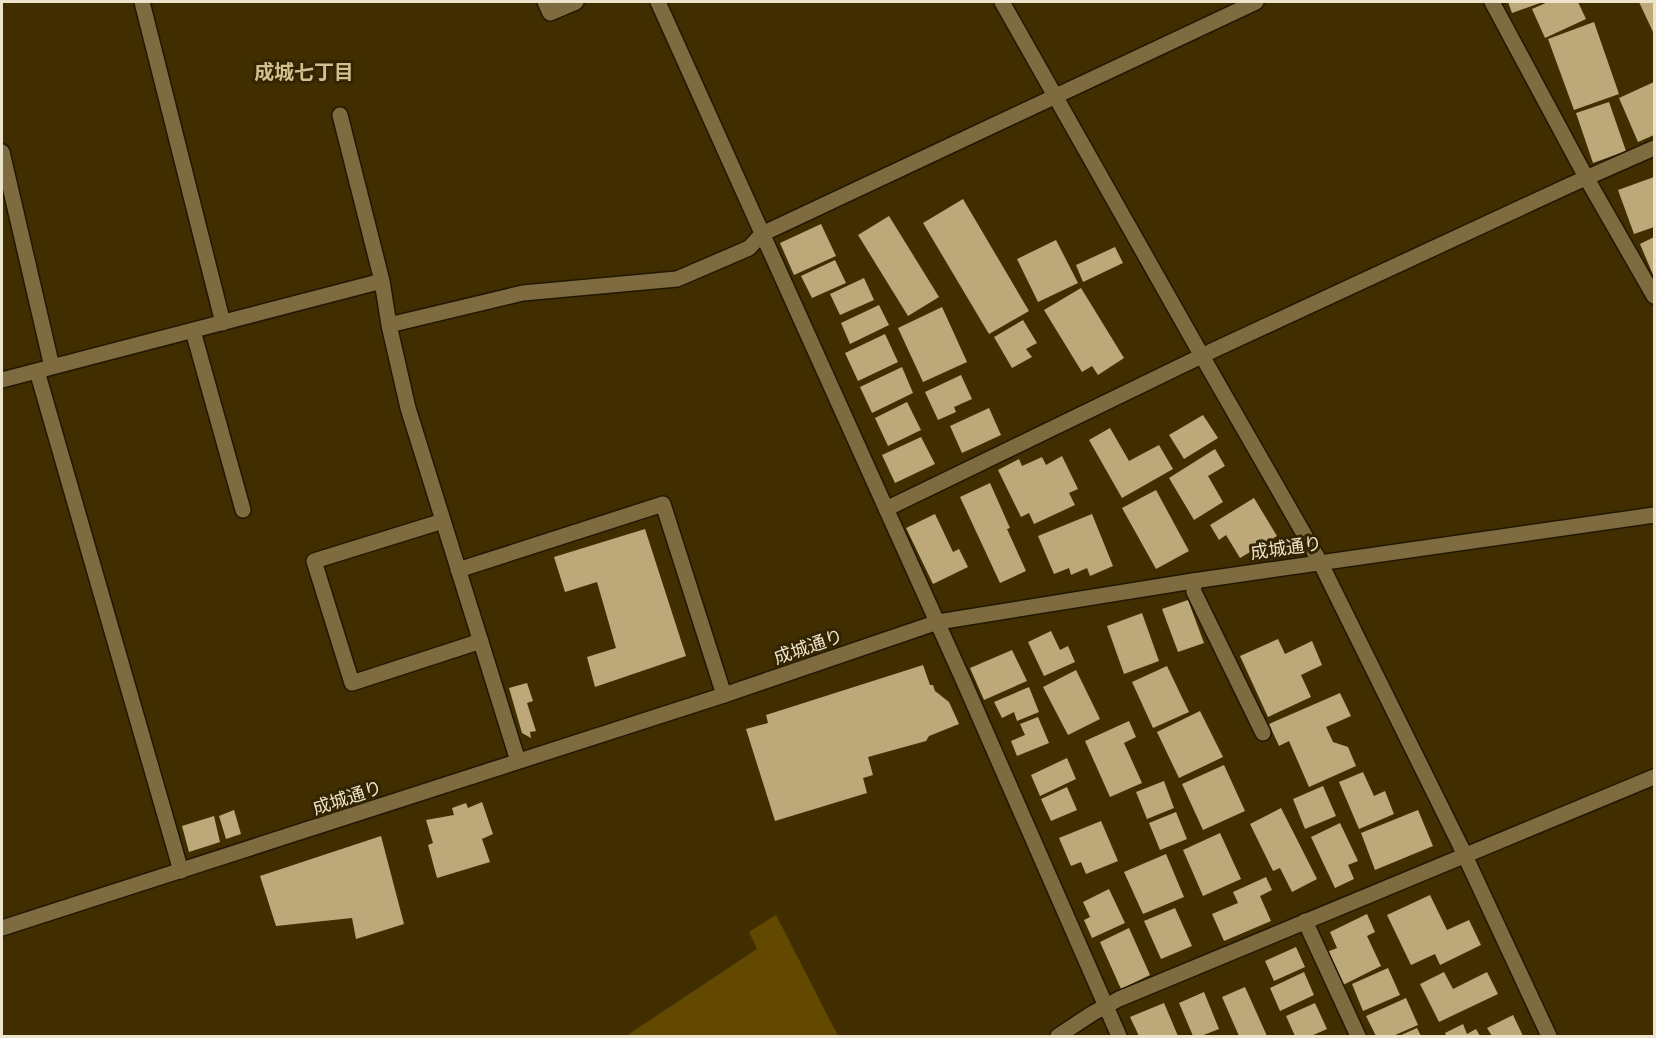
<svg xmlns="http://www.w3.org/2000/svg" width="1656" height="1038" font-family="'Open Sans','Noto Sans JP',sans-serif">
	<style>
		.green { fill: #634900 }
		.building { fill: #bda87a }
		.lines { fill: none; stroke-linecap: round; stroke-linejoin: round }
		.service-casing { stroke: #211702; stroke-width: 18 }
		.minor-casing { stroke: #211702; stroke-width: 18 }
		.tertiary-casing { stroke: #211702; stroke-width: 18 }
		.service { stroke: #7e6b3f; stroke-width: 15 }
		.minor { stroke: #7e6b3f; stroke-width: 15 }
		.tertiary { stroke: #7e6b3f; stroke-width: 15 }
		.labels { text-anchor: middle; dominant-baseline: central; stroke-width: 6; stroke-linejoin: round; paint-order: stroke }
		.street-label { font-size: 18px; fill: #eee3cb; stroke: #332502 }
		.neighbourhood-label { font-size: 20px; font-weight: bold; fill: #d3be8f; stroke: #332502 }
	</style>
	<rect width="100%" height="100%" fill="#402e00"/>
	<!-- green -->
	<path class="green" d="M 776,915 L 838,1036 L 626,1036 L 757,949 L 749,932 Z"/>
	<!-- building -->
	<path class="building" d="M 1508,2 L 1543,2 L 1512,13 Z
		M 1548,2 L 1578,2 L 1586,19 L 1545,38 L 1532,9 Z
		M 1639,2 L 1654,2 L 1654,34 Z
		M 1594,22 L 1619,94 L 1574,110 L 1548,39 Z
		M 1654,82 L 1654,135 L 1638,142 L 1619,98 Z
		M 1609,102 L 1626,151 L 1593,163 L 1576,113 Z
		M 1654,177 L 1654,227 L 1634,234 L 1618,190 Z
		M 963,199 L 1029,311 L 989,334 L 923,223 Z
		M 889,216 L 939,297 L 908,316 L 858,235 Z
		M 821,224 L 836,256 L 794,275 L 780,243 Z
		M 1654,237 L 1654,277 L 1640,244 Z
		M 1056,240 L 1078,283 L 1038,302 L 1017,259 Z
		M 1115,247 L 1123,263 L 1083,282 L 1076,265 Z
		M 835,260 L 846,283 L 812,298 L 801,276 Z
		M 864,278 L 874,300 L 840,315 L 830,294 Z
		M 1081,288 L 1124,358 L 1098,375 L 1092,366 L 1082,372 L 1044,310 Z
		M 879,305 L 889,325 L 850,344 L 841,323 Z
		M 942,307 L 967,362 L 923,382 L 898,328 Z
		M 1023,320 L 1037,343 L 1026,349 L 1032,357 L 1012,368 L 994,337 Z
		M 885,334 L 898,362 L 858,381 L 845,353 Z
		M 902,367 L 913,393 L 872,413 L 860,387 Z
		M 961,375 L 972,399 L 954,407 L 956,412 L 938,420 L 925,392 Z
		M 907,402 L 921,430 L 888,446 L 875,418 Z
		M 989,408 L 1001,435 L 962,453 L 950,426 Z
		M 1203,415 L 1218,438 L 1184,459 L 1169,435 Z
		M 1110,428 L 1129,461 L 1159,445 L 1173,469 L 1122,498 L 1089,440 Z
		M 921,437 L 935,464 L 895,483 L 882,455 Z
		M 1215,449 L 1225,466 L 1208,476 L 1223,502 L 1194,520 L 1169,478 Z
		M 1062,456 L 1078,489 L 1069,493 L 1075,505 L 1034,524 L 1029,513 L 1021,517 L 998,470 L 1019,459 L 1022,466 L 1042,457 L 1046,465 Z
		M 990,483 L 1010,528 L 1007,529 L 1026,571 L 1000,583 L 960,497 Z
		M 1156,490 L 1189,551 L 1156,569 L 1122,508 Z
		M 1254,498 L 1277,536 L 1240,558 L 1226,535 L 1219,540 L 1210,525 Z
		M 935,514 L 953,552 L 959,549 L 968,567 L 933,584 L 906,528 Z
		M 1092,514 L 1113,566 L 1090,576 L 1087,568 L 1071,575 L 1069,568 L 1054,574 L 1038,536 Z
		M 645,529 L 686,656 L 595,687 L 587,657 L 616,648 L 597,582 L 565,592 L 554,557 Z
		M 1188,600 L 1204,643 L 1178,652 L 1162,609 Z
		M 1142,613 L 1159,661 L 1124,674 L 1107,626 Z
		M 1051,631 L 1060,650 L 1068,646 L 1075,662 L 1044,676 L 1028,642 Z
		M 1278,639 L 1285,654 L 1312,641 L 1322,665 L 1301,675 L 1311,697 L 1268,717 L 1240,656 Z
		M 1012,650 L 1027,681 L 984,700 L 970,668 Z
		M 923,665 L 930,685 L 933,685 L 935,691 L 949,702 L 959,724 L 929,736 L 926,741 L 868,757 L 873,775 L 863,778 L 867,793 L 775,821 L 746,729 L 768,723 L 766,715 Z
		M 1167,666 L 1189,712 L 1153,728 L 1132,682 Z
		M 1076,670 L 1100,719 L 1068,735 L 1043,687 Z
		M 527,683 L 533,701 L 527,703 L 536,731 L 530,732 L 531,738 L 522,733 L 509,688 Z
		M 1029,687 L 1039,712 L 1017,721 L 1014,712 L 1002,718 L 994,702 Z
		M 1340,693 L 1351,716 L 1326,727 L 1333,742 L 1348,747 L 1356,766 L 1309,787 L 1289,741 L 1279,746 L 1269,724 Z
		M 1200,711 L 1223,757 L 1179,778 L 1157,732 Z
		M 1038,717 L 1049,743 L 1017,756 L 1011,741 L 1025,735 L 1020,724 Z
		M 1129,721 L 1136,737 L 1124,743 L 1142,783 L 1110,797 L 1085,741 Z
		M 1067,758 L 1076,779 L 1040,796 L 1031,775 Z
		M 1224,765 L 1245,811 L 1203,830 L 1182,784 Z
		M 1363,772 L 1374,796 L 1385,791 L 1394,814 L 1359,829 L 1339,782 Z
		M 1164,781 L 1174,808 L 1147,819 L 1136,792 Z
		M 1323,786 L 1336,816 L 1305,829 L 1293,799 Z
		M 1067,787 L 1077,810 L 1051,821 L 1041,799 Z
		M 482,802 L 493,834 L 482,839 L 490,862 L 437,878 L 428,845 L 433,843 L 426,820 L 454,815 L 452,808 L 466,803 L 468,808 Z
		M 1281,808 L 1317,879 L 1292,892 L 1280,868 L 1273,871 L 1250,824 Z
		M 234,810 L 241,834 L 226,839 L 219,816 Z
		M 1418,810 L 1433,846 L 1375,870 L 1361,833 Z
		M 1176,812 L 1187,839 L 1160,850 L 1149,823 Z
		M 214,816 L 220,842 L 189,852 L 182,826 Z
		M 1101,821 L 1118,861 L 1086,874 L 1081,862 L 1071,866 L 1059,838 Z
		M 1340,823 L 1358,861 L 1348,865 L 1354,879 L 1335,888 L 1311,837 Z
		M 1220,833 L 1241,879 L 1203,896 L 1183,850 Z
		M 381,836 L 404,924 L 356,939 L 352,918 L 276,926 L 260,876 Z
		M 1166,854 L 1184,897 L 1143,914 L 1124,872 Z
		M 1266,877 L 1272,890 L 1260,896 L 1271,921 L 1224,941 L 1212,914 L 1238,903 L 1233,892 Z
		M 1109,889 L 1125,923 L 1092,938 L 1084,920 L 1090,917 L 1083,902 Z
		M 1430,895 L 1447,930 L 1469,920 L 1481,945 L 1440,965 L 1435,954 L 1411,965 L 1387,915 Z
		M 1175,908 L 1192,946 L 1161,959 L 1144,921 Z
		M 1367,914 L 1375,932 L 1367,936 L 1381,966 L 1343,985 L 1327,952 L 1337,948 L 1330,932 Z
		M 1129,928 L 1150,975 L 1121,989 L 1100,942 Z
		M 1296,947 L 1305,967 L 1274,981 L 1265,961 Z
		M 1388,968 L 1400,995 L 1363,1011 L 1352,984 Z
		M 1304,972 L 1314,995 L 1280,1011 L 1270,988 Z
		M 1444,972 L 1453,989 L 1487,972 L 1498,994 L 1439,1022 L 1420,984 Z
		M 1245,987 L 1267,1036 L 1239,1036 L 1222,997 Z
		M 1204,992 L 1219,1029 L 1201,1036 L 1193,1036 L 1179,1003 Z
		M 1406,998 L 1418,1025 L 1393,1036 L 1376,1036 L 1366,1016 Z
		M 1164,1003 L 1178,1036 L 1139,1036 L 1130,1017 Z
		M 1315,1003 L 1327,1029 L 1311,1036 L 1295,1036 L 1286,1016 Z
		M 1513,1015 L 1523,1036 L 1492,1036 L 1487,1028 Z
		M 1463,1024 L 1467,1034 L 1476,1029 L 1480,1036 L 1446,1036 L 1445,1033 Z
		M 1417,1028 L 1421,1036 L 1399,1036 Z"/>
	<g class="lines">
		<!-- service casing -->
		<g class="service-casing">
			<path id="service" d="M 193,331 L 243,510
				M 458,570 L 663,504 L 724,695
				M 1193,581 L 1194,592 L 1263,733
				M 1305,921 L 1358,1036"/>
		</g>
		<!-- minor casing -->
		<g class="minor-casing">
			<path id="minor" d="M 142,2 L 223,323
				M 545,2 L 550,13 L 576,2
				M 658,2 L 961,675 L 1119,1036
				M 1002,2 L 1202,356 L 1320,562 L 1460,845 L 1549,1036
				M 1492,2 L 1587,179 L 1654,296
				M 340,115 L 382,281 L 389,325 L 408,408 L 518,761
				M 2,152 L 52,367
				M 389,325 L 523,293 L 677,279 L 749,248 L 762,234 L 1256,2
				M 37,371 L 181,871
				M 2,380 L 382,281
				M 886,509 L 1216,349 L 1570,185 L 1654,148
				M 443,521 L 314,561 L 352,683 L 481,641
				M 1058,1036 L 1093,1013 L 1119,999 L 1654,777"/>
		</g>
		<!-- tertiary casing -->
		<g class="tertiary-casing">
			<path id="tertiary" d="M 2,928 L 724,695 L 938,622 L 1193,581 L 1654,515"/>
		</g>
		<!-- service -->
		<use href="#service" class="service"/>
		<!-- minor -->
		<use href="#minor" class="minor"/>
		<!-- tertiary -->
		<use href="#tertiary" class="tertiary"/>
	</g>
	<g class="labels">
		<!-- street labels -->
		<g class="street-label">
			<text transform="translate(1286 547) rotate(-8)">成城通り</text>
			<text transform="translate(808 646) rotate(-19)">成城通り</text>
			<text transform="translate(347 797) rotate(-18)">成城通り</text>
		</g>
		<!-- neighbourhood labels -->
		<g class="neighbourhood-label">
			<text x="304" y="71">成城七丁目</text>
		</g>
	</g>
	<!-- border -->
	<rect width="1656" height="1038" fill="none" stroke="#eee3cb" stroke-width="6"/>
</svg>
